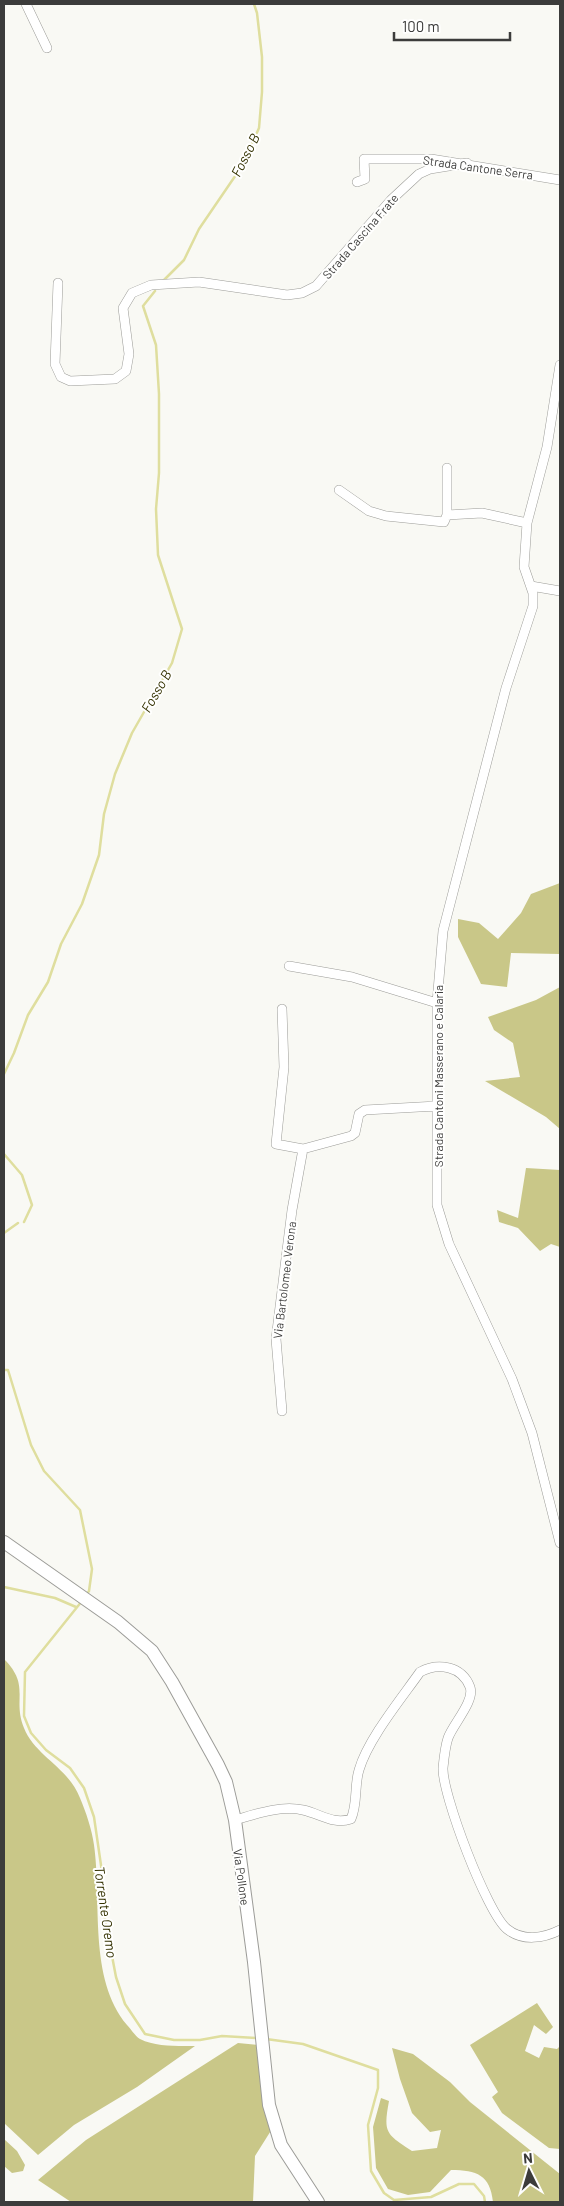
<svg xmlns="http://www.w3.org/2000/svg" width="564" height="2206" font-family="Barlow,sans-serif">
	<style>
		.forest { fill: #c9c788 }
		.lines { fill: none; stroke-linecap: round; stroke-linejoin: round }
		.stream { stroke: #dfde9e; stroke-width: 2.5 }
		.street-casing { stroke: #9c9c98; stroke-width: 10 }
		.secondary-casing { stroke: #9c9c98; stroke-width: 14 }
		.street { stroke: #fff; stroke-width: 9 }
		.secondary { stroke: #fff; stroke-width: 12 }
		.labels { text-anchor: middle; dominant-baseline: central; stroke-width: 4; stroke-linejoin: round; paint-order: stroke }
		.street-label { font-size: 12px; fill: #3c3c3b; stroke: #fffffe }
		.water-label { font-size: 14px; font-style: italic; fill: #343200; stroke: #fffffe }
	</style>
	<rect width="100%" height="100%" fill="#f9f9f4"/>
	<!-- forest -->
	<path class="forest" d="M 560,883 L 560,954 L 511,953 L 507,987 L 481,984 L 458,937 L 458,919 L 479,923 L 498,939 L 521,913 L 531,894 Z
		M 560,987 L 560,1129 L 546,1117 L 485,1081 L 520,1077 L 513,1043 L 494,1030 L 488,1017 L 536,1000 Z
		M 526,1168 L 560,1170 L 560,1247 L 551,1244 L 540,1251 L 518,1228 L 499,1222 L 497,1210 L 518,1218 Z
		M 4,1659 C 31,1686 12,1699 24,1728 C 35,1756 68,1767 80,1798 C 86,1812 92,1830 94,1845 C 102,1902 88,1978 127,2025 C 131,2029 135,2036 140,2039 C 156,2047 178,2046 195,2046 L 137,2087 L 74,2125 L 38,2155 L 4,2123 Z
		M 537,2003 L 553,2027 L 546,2034 L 534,2025 L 525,2051 L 539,2058 L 544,2047 L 557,2049 L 560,2046 L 560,2149 L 549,2148 L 502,2113 L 492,2097 L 498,2092 L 470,2045 Z
		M 238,2043 L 258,2045 L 272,2129 L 255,2156 L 253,2202 L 71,2202 L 38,2180 L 86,2140 Z
		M 392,2048 L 413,2054 L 450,2082 L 470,2102 L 560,2174 L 560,2202 L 493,2202 C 490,2175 477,2170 451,2170 L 430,2192 L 408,2195 L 388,2189 L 376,2168 L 375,2154 L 373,2127 L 381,2098 L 389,2101 C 383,2133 386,2134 412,2151 L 437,2148 L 441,2130 L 430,2132 L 412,2113 L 400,2079 Z
		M 4,2139 L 17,2151 L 25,2165 L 23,2171 L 12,2173 L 4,2166 Z"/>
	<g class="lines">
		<!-- stream -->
		<path class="stream" d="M 162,282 L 184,260 L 199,229 L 242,166 L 259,128 L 262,92 L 262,57 L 257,13 L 254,4
			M 4,1074 L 14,1053 L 28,1015 L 48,982 L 61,944 L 82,904 L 99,855 L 104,814 L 115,774 L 132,733 L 172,663 L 182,629 L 158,555 L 156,509 L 159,473 L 159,394 L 156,345 L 143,306 L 155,291
			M 4,1154 L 22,1175 L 32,1205 L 24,1222
			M 4,1233 L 18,1223
			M 4,1370 L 8,1370 L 31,1445 L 44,1471 L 80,1510 L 92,1569 L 89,1591 L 86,1595
			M 4,1587 L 55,1598 L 76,1607
			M 82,1601 L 25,1672 L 24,1716 L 31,1733 L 46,1750 L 70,1768 L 84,1788 L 94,1817 L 102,1872 L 104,1914 L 116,1977 L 125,2004 L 145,2034 L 174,2040 L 200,2040 L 222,2036 L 258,2038
			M 266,2039 L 303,2044 L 378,2070 L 378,2088 L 368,2125 L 371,2171 L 384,2193 L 394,2200 L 431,2197 L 459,2184 L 474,2184 L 484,2196 L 485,2202"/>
		<!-- street casing -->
		<g class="street-casing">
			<path id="street" d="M 26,4 L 47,48
				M 357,182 L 365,179 L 364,159 L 431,159 L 560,180
				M 58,283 L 55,364 L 61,377 L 70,381 L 115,379 L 126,371 L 129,354 L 123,308 L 132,293 L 151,285 L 199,282 L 287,295 L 302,293 L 316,286 L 391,200 L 419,174 L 430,169 L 467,163
				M 560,365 L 547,447 L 527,523 L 524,567 L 533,593 L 533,606 L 506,688 L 443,931 L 437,1003 L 437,1205 L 449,1244 L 512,1379 L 532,1433 L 560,1543
				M 339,490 L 369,511 L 386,516 L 444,522 L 447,515 L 447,468
				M 447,515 L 482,513 L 527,523
				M 531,586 L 560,591
				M 289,966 L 352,977 L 437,1003
				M 282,1009 L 284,1067 L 276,1144 L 303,1149
				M 282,1411 L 276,1339 L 292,1210 L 303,1149 L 351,1136 L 355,1133 L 359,1114 L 365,1110 L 437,1106
				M 235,1820 C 256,1814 281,1805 303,1810 C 321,1814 333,1825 351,1819 C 358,1803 354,1786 359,1770 C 368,1739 401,1699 420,1672 C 438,1662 462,1666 470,1687 C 475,1701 453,1724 448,1738 C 445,1747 444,1758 443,1768 C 442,1794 487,1913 507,1929 C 523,1942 544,1938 560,1930"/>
		</g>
		<!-- secondary casing -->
		<g class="secondary-casing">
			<path id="secondary" d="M 4,1542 L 118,1622 L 152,1651 L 172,1682 L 218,1765 L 226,1782 L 235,1820 L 254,1962 L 269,2105 L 281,2145 L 318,2202"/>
		</g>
		<!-- street -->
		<use href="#street" class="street"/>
		<!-- secondary -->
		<use href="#secondary" class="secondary"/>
	</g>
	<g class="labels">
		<!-- street labels -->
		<g class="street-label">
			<text transform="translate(478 167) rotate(8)">Strada Cantone Serra</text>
			<text transform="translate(360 236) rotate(-49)">Strada Cascina Frate</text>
			<text transform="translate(438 1076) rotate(-90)">Strada Cantoni Masserano e Calaria</text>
			<text transform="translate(284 1280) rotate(-83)">Via Bartolomeo Verona</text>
			<text transform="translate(242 1877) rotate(82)">Via Pollone</text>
		</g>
		<!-- water labels -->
		<g class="water-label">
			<text transform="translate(245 155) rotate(-63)">Fosso B</text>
			<text transform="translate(156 691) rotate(-60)">Fosso B</text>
			<text transform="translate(106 1912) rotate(82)">Torrente Oremo</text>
		</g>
	</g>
	<!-- border -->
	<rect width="564" height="2206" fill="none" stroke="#3c3c3b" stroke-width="10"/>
	<!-- north arrow -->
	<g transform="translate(529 2171) rotate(355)" stroke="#fffffe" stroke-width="4" paint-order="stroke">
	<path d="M0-4L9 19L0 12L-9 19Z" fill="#3c3c3b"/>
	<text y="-8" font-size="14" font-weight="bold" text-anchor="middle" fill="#3c3c3b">N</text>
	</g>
	<!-- scale -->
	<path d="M394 32v8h116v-8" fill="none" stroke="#3c3c3b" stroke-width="2.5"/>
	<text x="402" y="32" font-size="15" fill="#3c3c3b" stroke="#fffffe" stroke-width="4" paint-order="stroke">100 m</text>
</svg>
